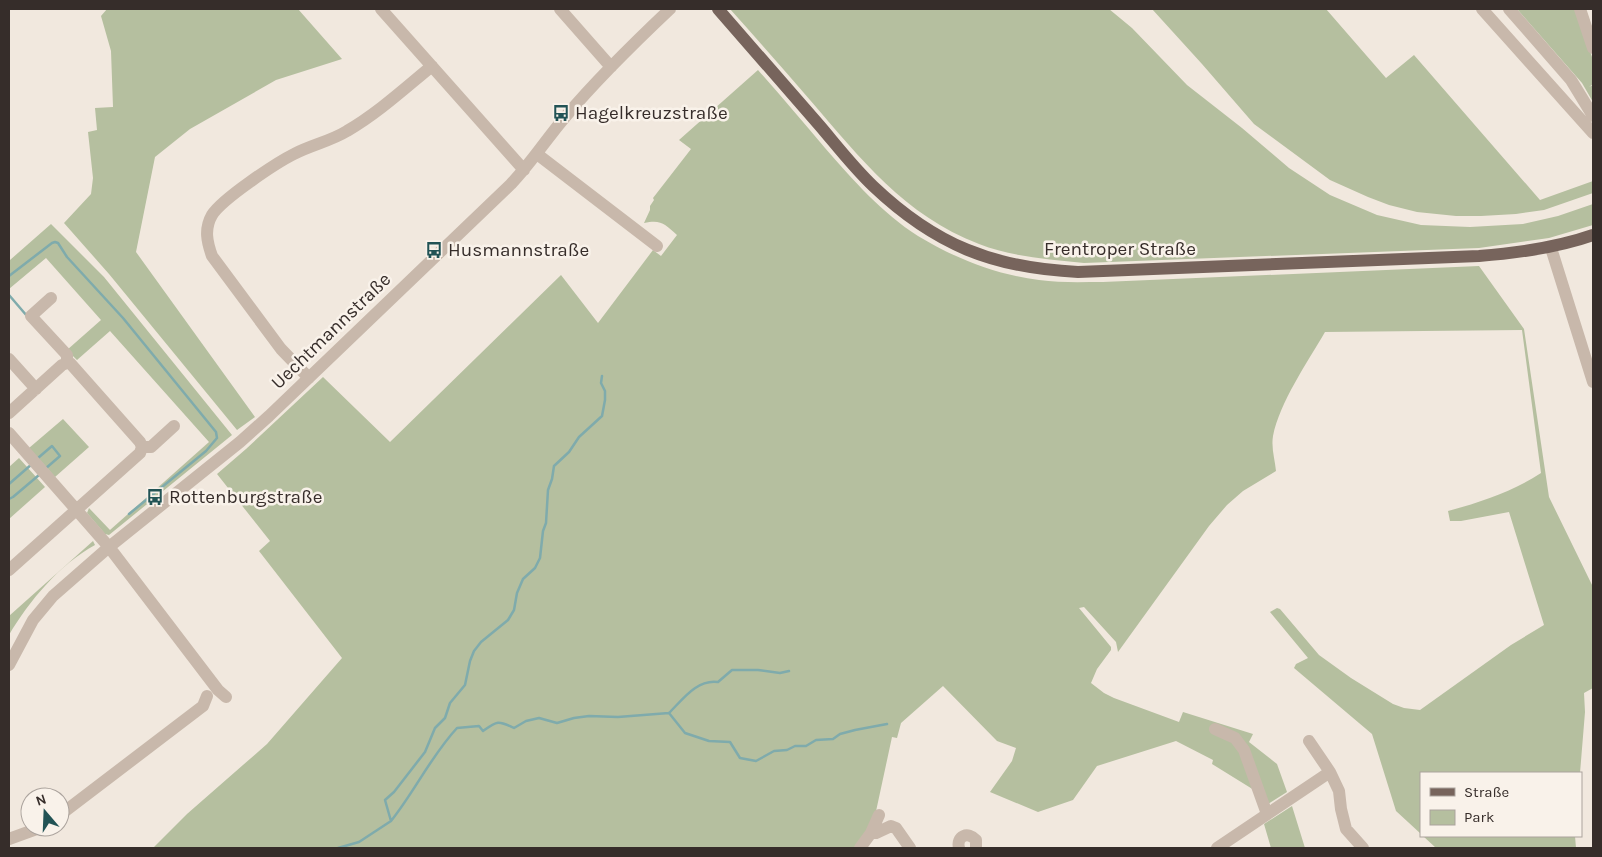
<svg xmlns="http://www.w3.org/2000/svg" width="1602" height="857" font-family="Karla,sans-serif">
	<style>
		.green { fill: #b5bf9f }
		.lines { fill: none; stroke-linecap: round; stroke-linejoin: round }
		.stream { stroke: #7fabac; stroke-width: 2.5 }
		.minor { stroke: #c8b8ab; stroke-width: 12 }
		.major { stroke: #77645c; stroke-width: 12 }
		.labels { text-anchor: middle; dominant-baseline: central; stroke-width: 5; stroke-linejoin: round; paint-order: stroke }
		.poi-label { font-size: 19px; fill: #362d2a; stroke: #f9f2ea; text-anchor: start }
		.street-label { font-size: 19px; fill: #362d2a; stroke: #f9f2ea }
	</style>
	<rect width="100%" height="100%" fill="#f1e8de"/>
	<!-- green -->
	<path class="green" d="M 107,9 L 298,9 L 342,59 L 276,80 L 190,129 L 155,157 L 136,252 L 255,417 L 237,430 L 109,274 L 64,223 L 91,194 L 93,178 L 88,132 L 97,130 L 95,108 L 113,107 L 111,51 L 101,16 Z
		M 730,9 L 1109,9 L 1132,28 L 1187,85 L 1242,128 L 1289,168 L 1330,195 L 1377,215 L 1421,225 L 1470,227 L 1523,224 L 1558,216 L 1593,204 L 1593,225 L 1549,238 L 1479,248 L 1084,263 C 1048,259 1012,257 979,244 C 904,215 861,159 810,100 C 784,70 757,39 730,9 Z
		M 1152,9 L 1326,9 L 1386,78 L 1414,55 L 1540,200 L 1593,181 L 1593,193 L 1544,210 L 1516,214 L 1481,216 L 1456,216 L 1417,212 L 1389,205 L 1368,197 L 1330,180 L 1254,124 L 1202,64 Z
		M 1517,9 L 1576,9 L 1593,60 L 1593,84 L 1589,87 L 1593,85 L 1593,102 L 1582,83 Z
		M 758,70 C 781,96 803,122 825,148 C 853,180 882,213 918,236 C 954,258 997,275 1039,280 C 1060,283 1082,282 1103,282 L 1479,266 L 1524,329 L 1549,497 L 1593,587 L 1593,688 L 1584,693 L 1585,712 L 1580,773 L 1421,773 L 1421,834 L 1396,811 L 1372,734 L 1294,668 L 1296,664 L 1308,658 L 1270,612 L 1277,608 L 1280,609 L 1319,655 L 1351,678 L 1393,704 L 1404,708 L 1420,710 L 1511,645 L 1544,625 L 1509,512 L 1461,521 L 1450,521 L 1448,511 C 1481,502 1512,492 1541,473 L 1522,330 L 1325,332 C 1307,363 1280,402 1273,436 C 1271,448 1275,460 1276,471 L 1243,491 L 1227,505 L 1209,526 L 1118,652 L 1116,642 L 1084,607 L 1079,608 L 1111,647 L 1111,650 L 1097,669 L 1091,683 L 1104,693 L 1114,698 L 1179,722 L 1183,712 L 1253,734 L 1249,742 L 1277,764 L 1287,792 L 1260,809 L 1254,790 L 1212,764 L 1213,760 L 1176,741 L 1097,766 L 1073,800 L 1038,812 L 990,792 L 1012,761 L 1016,748 L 997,741 L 943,686 L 901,723 L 897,738 L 892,737 L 875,816 L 858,848 L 153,848 L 187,814 L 267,744 L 342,658 L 259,551 L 270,541 L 217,474 L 246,449 L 323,377 L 390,442 L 561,275 L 598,323 L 653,250 L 661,256 L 677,235 C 665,224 661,219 644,223 L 650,210 L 650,206 L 654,200 L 653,198 L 691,149 L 679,140 Z
		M 51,224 L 104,277 L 232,435 L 109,535 L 105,534 L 87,513 L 89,508 L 110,530 L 209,442 L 110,331 L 77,360 L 67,350 L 101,320 L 46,258 L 9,289 L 9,258 L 10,260 Z
		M 63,419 L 89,447 L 55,477 L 29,448 Z
		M 19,458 L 45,487 L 9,519 L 9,467 Z
		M 93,541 L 95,545 C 60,564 29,601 9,635 L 9,616 Z
		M 1292,806 L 1305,848 L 1271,848 L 1264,824 Z
		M 1423,836 L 1575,836 L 1576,848 L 1436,848 Z"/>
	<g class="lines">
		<!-- stream -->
		<path class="stream" d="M 9,276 L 52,243 L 55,242 L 58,243 L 67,257 L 123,318 L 216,432 L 217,438 L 206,451 L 129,514
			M 9,295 L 27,316
			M 38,458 L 52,446 L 60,456 L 45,469
			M 9,484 L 32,464
			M 9,499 L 13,497 L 39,475
			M 669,713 C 683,699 697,679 718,682 L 732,670 L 758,670 L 780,673 L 789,671
			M 391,821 C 415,791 431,756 457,728 L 479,726 L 483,731 C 497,721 498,720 514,728 L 526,721 L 539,718 L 557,723 L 574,718 L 589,716 L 618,717 L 669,713 L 685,733 L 709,741 L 730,742 L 740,758 L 756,761 L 774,751 L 787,750 L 795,746 L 806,746 L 816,740 L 833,739 L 840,734 L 855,730 L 887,724
			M 338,848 L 359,842 L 391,821 L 385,800 L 394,792 L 425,752 L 435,728 L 445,718 L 450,703 L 465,685 L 470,661 L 474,651 L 481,642 L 508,620 L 514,610 L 517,593 L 523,579 L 535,568 L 540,558 L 543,531 L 546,523 L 548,490 L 552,479 L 554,466 L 569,452 L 579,437 L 602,416 L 605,400 L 605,391 L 601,383 L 602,376"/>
		<!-- minor -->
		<path class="minor" d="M 381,9 L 524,170
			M 560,9 L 611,67
			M 1482,9 L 1593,133
			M 1509,9 L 1571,80 L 1593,116
			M 1580,9 L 1593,48
			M 537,154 L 657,246
			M 1551,248 L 1593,382
			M 51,298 L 31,316 L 67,355 L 67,363
			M 9,359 L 36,389
			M 309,378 L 281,349 L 212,256 C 207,242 204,229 212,215 C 222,199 276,163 294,154 C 311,145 331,141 347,131 C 378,113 405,88 432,66
			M 9,413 L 62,365 L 67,363 L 70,363 L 140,442 L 142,447 L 140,453 L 9,570
			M 9,433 L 109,547 L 218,690 L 226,697
			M 142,447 L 151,447 L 174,426
			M 9,665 L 33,620 L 53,596 L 109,547 L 240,442 L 269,416 L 511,184 C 532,162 547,138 566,116 C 598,78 634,43 670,9
			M 1215,729 L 1235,738 L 1244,750 L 1267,814
			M 1309,741 L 1330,772 L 1339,791 L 1341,809 L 1346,829 L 1363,848
			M 60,815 L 203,706 L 207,696
			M 871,833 L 876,833 L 891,826 L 896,828 L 910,848
			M 9,839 L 42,827
			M 860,848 L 871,833 L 879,815
			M 959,848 C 956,836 968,831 976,840 L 976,848
			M 1217,848 L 1330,772"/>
		<!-- major -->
		<path class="major" d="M 718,9 C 752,48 786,87 820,126 C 837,146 854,168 873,186 C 935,245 993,268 1078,272 L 1479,256 C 1518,253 1556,248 1593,235"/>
	</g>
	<!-- icons -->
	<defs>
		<g id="bus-bare" transform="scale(1.35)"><path d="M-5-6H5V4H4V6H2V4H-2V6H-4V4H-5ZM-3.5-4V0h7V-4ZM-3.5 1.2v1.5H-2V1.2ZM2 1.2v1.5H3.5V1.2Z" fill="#225355" stroke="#f9f2ea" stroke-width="2.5" paint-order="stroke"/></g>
	</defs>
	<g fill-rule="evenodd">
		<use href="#bus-bare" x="561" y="113"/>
		<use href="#bus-bare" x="434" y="250"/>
		<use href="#bus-bare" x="155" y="497"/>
	</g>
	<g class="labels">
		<!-- poi labels -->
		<g class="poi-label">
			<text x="575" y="113">Hagelkreuzstraße</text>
			<text x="448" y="250">Husmannstraße</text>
			<text x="169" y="497">Rottenburgstraße</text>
		</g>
		<!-- street labels -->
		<g class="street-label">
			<text x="1120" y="249">Frentroper Straße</text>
			<text transform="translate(331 331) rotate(-44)">Uechtmannstraße</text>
		</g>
	</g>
	<!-- border -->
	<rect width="1602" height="857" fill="none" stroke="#362d2a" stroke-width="20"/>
	<!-- legend -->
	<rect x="1420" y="772" width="162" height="65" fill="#f9f2ea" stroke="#aba39d"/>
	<rect x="1430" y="788" width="25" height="8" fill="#77645c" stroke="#aba39d"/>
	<text x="1464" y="797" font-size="15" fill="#362d2a">Straße</text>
	<rect x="1430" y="810" width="25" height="15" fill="#b5bf9f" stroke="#aba39d"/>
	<text x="1464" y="822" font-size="15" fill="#362d2a">Park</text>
	<!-- north arrow -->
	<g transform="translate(45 812) rotate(341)"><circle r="24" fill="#f9f2ea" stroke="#aba39d"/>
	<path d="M0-4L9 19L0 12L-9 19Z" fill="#225355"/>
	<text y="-8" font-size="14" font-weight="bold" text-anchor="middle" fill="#362d2a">N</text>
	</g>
</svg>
